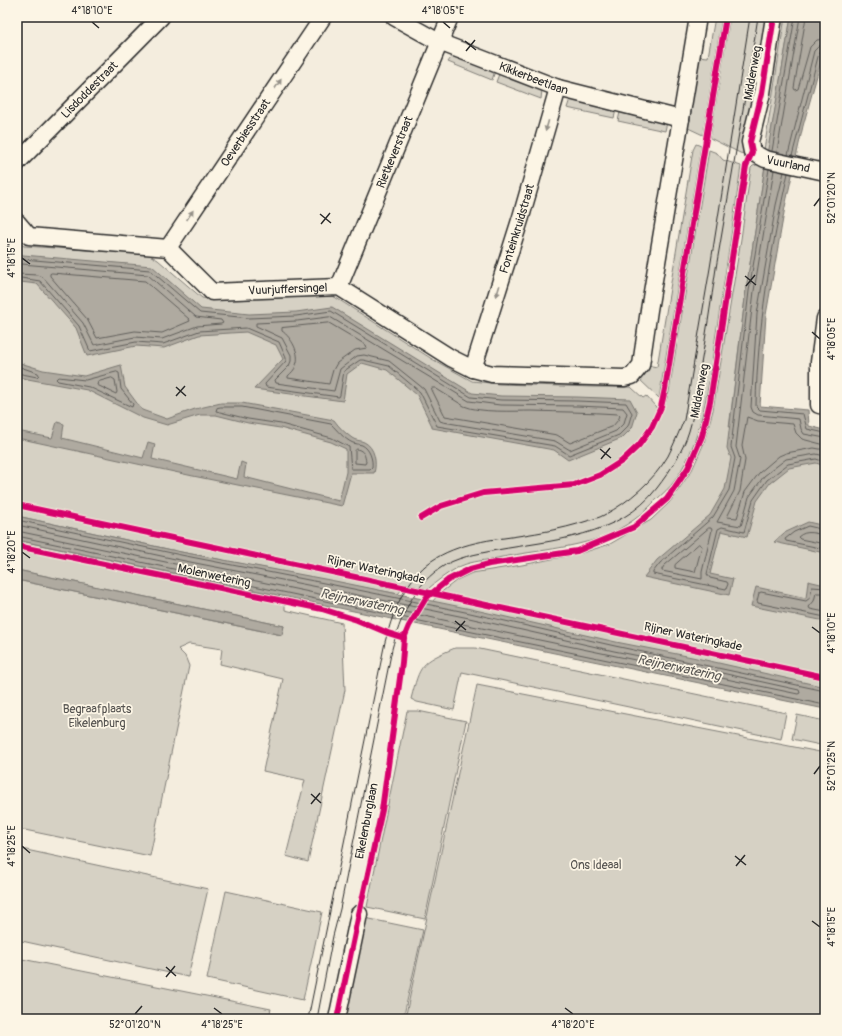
<svg xmlns="http://www.w3.org/2000/svg" width="842" height="1036" font-family="Pangolin,sans-serif">
	<style>
		.green { fill: #d6d1c4; stroke: #807e78 }
		.water { fill: #afaaa0; stroke: #7a7771 }
		.lines { fill: none; stroke-linecap: round; stroke-linejoin: round }
		.shore { stroke: #605e5a; stroke-width: 1 }
		.street-casing { stroke: #2b2b2b; stroke-width: 19 }
		.street { stroke: #fcf5e5; stroke-width: 16 }
		.tram { stroke: #2b2b2b; stroke-width: 1 }
		.cycleway-casing { stroke: #fcf5e5; stroke-width: 8 }
		.cycleway { stroke: #d6006c; stroke-width: 6 }
		.oneway { fill: #949088 }
		.ticks { fill: none; stroke: #2b2b2b; stroke-width: 1.5 }
		.labels { text-anchor: middle; dominant-baseline: central; stroke-width: 3.5; stroke-linejoin: round; paint-order: stroke }
		.street-label { font-size: 12px; fill: #2b2b2b; stroke: #fcf5e5 }
		.park-label { font-size: 12px; fill: #565451; stroke: #fcf5e5 }
		.water-label { font-size: 13px; font-style: italic; fill: #595754; stroke: #fcf5e5 }
		.neatline { fill: none; stroke: #2b2b2b; stroke-width: 1.5 }
		.ticks-label { font-size: 10px; text-anchor: middle; fill: #2b2b2b }
	</style>
	<rect width="100%" height="100%" fill="#f4edde"/>
	<filter id="ink" filterUnits="userSpaceOnUse"><feTurbulence type="fractalNoise" baseFrequency=".025" numOctaves="2"/><feDisplacementMap in="SourceGraphic" scale="8" xChannelSelector="R" yChannelSelector="G"/><feConvolveMatrix kernelMatrix="1 2 1 2 8 2 1 2 1" color-interpolation-filters="sRGB"/></filter>
	<g filter="url(#ink)">
		<!-- green -->
		<path class="green" d="M 715,17 L 722,17 L 703,135 L 686,127 L 697,56 L 708,57 Z
			M 730,17 L 768,17 L 745,153 L 744,154 L 740,153 L 710,138 Z
			M 785,17 L 791,17 L 768,151 L 764,150 Z
			M 453,55 L 495,71 L 492,80 L 448,62 Z
			M 499,74 L 542,90 L 541,99 L 496,82 Z
			M 570,99 L 616,110 L 614,118 L 567,108 Z
			M 620,112 L 667,122 L 665,131 L 618,121 Z
			M 696,144 L 701,146 L 659,398 L 639,379 L 647,365 L 657,367 L 693,150 Z
			M 709,150 L 717,153 L 723,160 L 741,166 C 734,218 726,269 718,321 C 709,374 706,436 675,480 C 670,488 662,494 656,500 C 638,520 616,533 590,541 C 558,550 525,552 492,559 C 481,561 467,562 457,568 C 446,574 437,581 428,589 L 406,584 L 398,594 L 181,552 L 17,516 L 17,242 L 24,246 L 148,254 L 158,260 L 202,298 L 217,300 L 333,296 L 432,359 L 472,381 L 499,384 L 593,387 L 631,387 L 643,398 L 646,396 L 656,407 L 656,408 L 662,413 L 669,392 L 672,373 Z
			M 759,164 L 765,166 L 746,290 L 729,428 L 825,455 L 825,691 L 432,602 L 439,594 L 457,580 L 472,573 L 522,565 L 582,553 L 610,544 L 651,520 L 670,502 L 692,470 L 704,443 L 713,410 L 741,239 L 751,168 L 753,166 Z
			M 17,540 L 285,597 L 285,610 L 342,623 L 345,690 L 308,862 L 286,856 L 305,780 L 263,771 L 283,679 L 220,664 L 222,649 L 189,644 L 178,649 L 185,656 L 189,666 L 150,856 L 20,829 L 17,846 L 17,580 L 281,635 L 284,626 L 17,570 Z
			M 455,648 L 475,648 L 786,713 L 781,739 L 462,672 L 454,710 L 417,702 L 411,699 C 420,664 421,662 455,648 Z
			M 477,685 L 825,753 L 825,1019 L 405,1019 Z
			M 407,711 L 418,711 L 466,721 L 425,919 L 367,907 Z
			M 797,715 L 825,721 L 825,746 L 792,739 Z
			M 17,848 L 208,889 L 188,977 L 17,940 Z
			M 226,891 L 322,912 L 303,1000 L 207,979 Z
			M 365,918 L 423,930 L 403,1019 L 345,1019 Z
			M 17,958 L 271,1009 L 268,1019 L 17,1019 Z"/>
		<!-- water -->
		<path class="water" d="M 791,17 L 825,17 L 825,47 L 803,126 L 785,207 L 766,315 L 760,406 L 808,410 L 809,426 L 825,430 L 825,466 L 816,463 L 789,468 L 770,483 L 757,501 L 747,537 L 721,531 L 710,574 L 733,579 L 729,595 L 644,577 L 657,560 L 710,515 L 725,489 L 731,458 L 727,448 L 746,290 L 765,166 Z
			M 17,252 L 23,255 L 152,266 L 201,309 L 249,314 L 296,312 L 332,307 L 472,393 L 501,396 L 577,397 L 630,399 L 637,412 L 632,428 L 622,438 L 568,460 L 554,450 L 432,428 L 432,426 L 417,395 L 387,370 L 362,363 L 347,374 L 343,401 L 254,389 L 283,359 L 276,345 L 246,332 L 199,335 L 164,348 L 136,346 L 87,356 L 76,328 L 37,284 L 20,282 L 17,286 Z
			M 17,362 L 43,370 L 84,376 L 121,365 L 125,387 L 142,410 L 167,419 L 195,409 L 221,403 L 242,403 L 334,420 C 339,427 345,433 352,438 C 356,441 360,440 364,442 C 375,447 377,463 374,473 L 351,473 L 342,506 L 193,476 L 17,438 L 17,431 L 52,438 L 57,422 L 64,424 L 62,438 L 143,458 L 148,442 L 155,444 L 152,459 L 237,479 L 241,462 L 246,464 L 244,477 L 339,501 L 346,472 L 346,449 L 331,442 L 280,428 L 248,423 L 216,415 L 200,415 L 167,425 L 143,418 L 87,390 L 17,377 Z
			M 17,516 L 181,552 L 335,581 L 471,609 L 616,642 L 692,657 L 825,687 L 825,709 L 453,632 L 17,540 Z
			M 808,522 L 825,526 L 825,553 L 774,542 L 784,533 Z
			M 17,570 L 284,626 L 282,635 L 17,580 Z
			M 808,581 L 825,585 L 825,621 L 751,606 L 756,587 L 806,598 Z"/>
		<g class="lines">
			<!-- shore -->
			<path class="shore" d="M 806,17 L 794,88 L 795,90 L 798,89 L 810,47 L 817,40 L 825,39
				M 772,151 L 795,17
				M 777,152 L 800,17
				M 788,155 L 814,51 L 819,46 L 825,45
				M 792,156 L 819,53 L 821,50 L 825,50
				M 769,169 L 749,291 L 731,447 L 735,458 L 729,490 L 713,517 L 660,563 L 653,572 L 653,574 L 726,589 L 728,584 L 727,582 L 710,578 L 707,574 L 718,529 L 722,527 L 744,532 L 753,500 L 767,480 L 788,464 L 816,459 L 825,462
				M 774,170 L 754,291 L 738,429 L 736,447 L 740,459 L 734,491 L 717,522 L 741,526 L 749,497 L 764,476 L 786,459 L 816,454 L 825,456
				M 784,172 L 776,205 L 757,314 L 751,407 L 753,412 L 758,415 L 799,419 L 801,429 L 804,434 L 825,438
				M 788,173 C 771,250 757,328 756,406 L 760,410 L 803,414 L 807,429 L 825,433
				M 17,257 L 23,259 L 150,270 L 200,313 L 249,318 L 296,316 L 331,311 L 471,397 L 501,400 L 577,401 L 626,403 L 632,413 L 628,426 L 619,435 L 569,455 L 555,446 L 437,426 L 420,392 L 389,366 L 363,360 L 360,360 L 344,371 L 340,395 L 339,397 L 266,387 L 265,384 L 286,361 L 286,358 L 279,342 L 246,328 L 199,331 L 163,344 L 136,342 L 90,351 L 79,326 L 40,281 L 21,278 L 17,280
				M 17,262 L 22,264 L 148,275 L 196,317 L 221,320 L 223,323 L 221,324 L 197,326 L 162,339 L 135,337 L 94,345 L 83,323 L 43,277 L 38,275 L 17,274
				M 52,273 L 145,281 L 189,319 L 190,321 L 162,333 L 135,331 L 97,338 L 87,319 L 50,276 L 50,274 Z
				M 330,317 L 469,401 L 500,405 L 577,406 L 623,408 L 627,413 L 624,423 L 616,431 L 570,450 L 555,441 L 443,422 L 440,421 L 424,389 L 389,361 L 364,355 L 357,356 L 340,369 L 334,391 L 276,383 L 275,380 L 289,366 L 291,361 L 291,355 L 282,338 L 256,326 L 256,323 L 297,321 Z
				M 329,323 L 366,345 L 367,348 L 355,350 L 337,363 L 333,370 L 329,384 L 288,378 L 288,376 C 291,373 295,370 296,365 C 301,354 291,337 282,331 L 282,328 Z
				M 17,366 L 38,373 L 39,375 L 37,377 L 17,373
				M 117,372 L 119,373 L 121,389 L 133,404 L 132,407 L 89,387 L 58,381 L 56,379 L 58,377 L 85,380 Z
				M 112,378 L 115,380 L 117,392 L 116,394 L 97,385 L 98,382 Z
				M 432,388 L 435,388 L 464,406 C 480,413 514,411 532,411 C 560,412 589,412 618,414 L 620,416 L 618,420 L 613,426 L 570,443 L 557,435 L 445,416 L 432,390 Z
				M 221,407 L 242,407 L 331,424 C 337,430 344,439 353,443 C 356,444 359,444 362,445 C 370,449 373,460 372,467 L 370,469 L 351,469 L 349,447 L 332,438 L 281,424 L 248,419 L 216,411 L 217,408 Z
				M 825,445 L 802,439 L 796,433 L 793,424 L 758,421 L 747,417 L 742,446 L 745,460 L 740,491 L 727,517 L 737,518 L 745,492 L 759,473 L 779,456 L 786,453 L 814,448 L 825,450
				M 357,449 C 364,451 365,455 366,462 L 365,464 L 355,463 L 355,451 Z
				M 17,520 L 181,555 L 334,585 L 470,613 L 615,646 L 825,691
				M 17,525 L 180,560 L 333,590 L 469,618 L 614,651 L 690,666 L 799,690 L 800,693 L 798,694 L 17,531
				M 709,528 L 711,528 L 712,530 L 702,572 L 702,579 L 662,571 L 662,569 L 664,566 Z
				M 825,530 L 808,526 L 794,532 L 785,539 L 786,541 L 825,549
				M 825,535 C 815,534 807,529 798,537 L 800,539 L 825,544
				M 17,536 L 453,628 L 825,705
				M 699,544 L 702,546 L 695,572 L 675,568 L 675,565 Z
				M 825,588 L 812,587 L 810,598 L 806,601 L 761,592 L 759,593 L 757,601 L 758,603 L 825,617
				M 825,593 L 816,593 L 814,601 L 809,607 L 810,609 L 825,612"/>
			<!-- street casing -->
			<g class="street-casing">
				<g id="street">
					<path id="s1" d="M 394,17 L 439,42 L 558,88 L 681,119"/>
					<path id="s2" d="M 774,17 L 762,93 L 750,142 L 752,152 L 765,159 L 825,172"/>
					<path id="s3" d="M 17,163 L 161,17"/>
					<path id="s4" d="M 17,222 L 29,236 L 168,248 L 212,292 L 339,287 L 451,358 L 473,369 L 492,374 L 624,378 L 632,376 L 641,365 L 649,310 L 698,17"/>
					<path id="s5" d="M 168,248 L 323,17"/>
					<path id="s6" d="M 339,287 L 450,17"/>
					<path d="M 825,318 L 819,362 L 819,405 L 825,406"/>
					<path id="s7" d="M 473,369 L 521,217 L 558,88"/>
					<path d="M 337,1019 L 359,914"/>
				</g>
			</g>
			<!-- street -->
			<use href="#street" class="street"/>
			<!-- tram -->
			<path class="tram" d="M 308,1019 L 385,642 C 392,616 400,592 419,572 C 438,550 476,541 504,538 C 532,534 560,530 587,521 C 593,519 599,518 604,515 C 629,502 654,480 668,456 C 674,444 679,432 684,420 L 710,268 L 750,17
				M 317,1019 L 333,936 L 340,909 L 392,649 C 400,619 412,588 439,569 C 455,557 477,554 497,550 C 552,540 620,537 657,488 C 670,471 683,451 689,431 C 695,411 697,390 700,370 C 706,336 711,302 716,268 C 730,185 745,101 758,17"/>
			<!-- cycleway casing -->
			<g class="cycleway-casing">
				<path id="cycleway" d="M 17,505 L 825,677
					M 421,518 L 441,506 L 483,493 L 574,485 L 600,475 L 622,461 L 639,445 L 652,427 L 661,407 L 665,389 L 726,17
					M 17,546 L 322,609 L 357,620 L 388,633 L 404,638
					M 337,1019 L 359,914 L 382,810 L 402,663 L 404,638 L 409,626 L 426,598 L 448,580 L 470,569 L 489,564 L 577,551 L 634,527 L 667,499 L 688,468 L 702,436 L 710,402 L 746,166 L 752,152 L 750,142 L 762,93 L 774,17"/>
			</g>
			<!-- cycleway -->
			<use href="#cycleway" class="cycleway"/>
		</g>
		<!-- one-way arrows -->
		<defs><path id="oneway-solid" d="M-6-.8H1V-3.2L6.5 0L1 3.2V.8H-6Z"/></defs>
		<g class="oneway">
			<use href="#oneway-solid" transform="translate(278 84) rotate(-56)"/>
			<use href="#oneway-solid" transform="translate(547 126) rotate(106)"/>
			<use href="#oneway-solid" transform="translate(190 215) rotate(-56)"/>
			<use href="#oneway-solid" transform="translate(498 291) rotate(107)"/>
		</g>
	</g>
	<!-- ticks -->
	<path class="ticks" d="M 92,22 L 99,28M 443,22 L 450,28M 465,41 L 476,50M 466,51 L 475,40M 814,206 L 820,198M 320,214 L 331,223M 321,224 L 330,213M 22,258 L 30,264M 745,276 L 756,285M 746,286 L 755,275M 812,332 L 820,339M 176,387 L 186,396M 176,396 L 185,386M 600,449 L 611,458M 601,459 L 610,448M 22,552 L 30,558M 455,621 L 466,630M 812,627 L 820,633M 456,631 L 465,621M 814,774 L 820,766M 311,794 L 321,803M 311,804 L 320,793M 22,846 L 30,853M 735,856 L 746,865M 736,866 L 745,855M 812,921 L 820,927M 166,967 L 176,976M 166,977 L 175,966M 214,1008 L 222,1014M 565,1008 L 573,1014M 135,1014 L 142,1006"/>
	<g class="labels">
		<!-- street labels -->
		<g class="street-label">
			<text transform="translate(753 73) rotate(-80)">Middenweg</text>
			<text stroke="none"><textPath href="#s1" startOffset="153">Kikkerbeetlaan</textPath></text>
			<text stroke="none"><textPath href="#s3" startOffset="103">Lisdoddestraat</textPath></text>
			<text stroke="none"><textPath href="#s5" startOffset="139">Oeverbiesstraat</textPath></text>
			<text stroke="none"><textPath href="#s6" startOffset="146">Rietkeverstraat</textPath></text>
			<text stroke="none"><textPath href="#s2" startOffset="176">Vuurland</textPath></text>
			<text stroke="none"><textPath href="#s7" startOffset="147">Fonteinkruidstraat</textPath></text>
			<text stroke="none"><textPath href="#s4" startOffset="296">Vuurjuffersingel</textPath></text>
			<text transform="translate(700 391) rotate(-79)">Middenweg</text>
			<text transform="translate(376 570) rotate(12)">Rijner Wateringkade</text>
			<text transform="translate(214 576) rotate(12)">Molenwetering</text>
			<text transform="translate(693 637) rotate(12)">Rijner Wateringkade</text>
			<text transform="translate(367 821) rotate(-79)">Eikelenburglaan</text>
		</g>
		<!-- park labels -->
		<g class="park-label">
			<text x="97" y="709">Begraafplaats<tspan x="97" dy="14">Eikelenburg</tspan></text>
			<text x="596" y="865">Ons Ideaal</text>
		</g>
		<!-- water labels -->
		<g class="water-label">
			<text transform="translate(362 602) rotate(12)">Reijnerwatering</text>
			<text transform="translate(679 668) rotate(12)">Reijnerwatering</text>
		</g>
	</g>
	<!-- margin -->
	<rect width="842" height="1036" fill="none" stroke="#fcf5e5" stroke-width="44"/>
	<rect x="22" y="22" width="798" height="992" class="neatline"/>
	<g class="ticks-label">
		<text x="92" y="14">4°18'10"E</text>
		<text x="443" y="14">4°18'05"E</text>
		<text transform="translate(831 198) rotate(-90)" y="4">52°01'20"N</text>
		<text transform="translate(11 258) rotate(-90)" y="4">4°18'15"E</text>
		<text transform="translate(831 339) rotate(-90)" y="4">4°18'05"E</text>
		<text transform="translate(11 552) rotate(-90)" y="4">4°18'20"E</text>
		<text transform="translate(831 633) rotate(-90)" y="4">4°18'10"E</text>
		<text transform="translate(831 766) rotate(-90)" y="4">52°01'25"N</text>
		<text transform="translate(11 846) rotate(-90)" y="4">4°18'25"E</text>
		<text transform="translate(831 927) rotate(-90)" y="4">4°18'15"E</text>
		<text x="135" y="1028">52°01'20"N</text>
		<text x="222" y="1028">4°18'25"E</text>
		<text x="573" y="1028">4°18'20"E</text>
	</g>
</svg>
